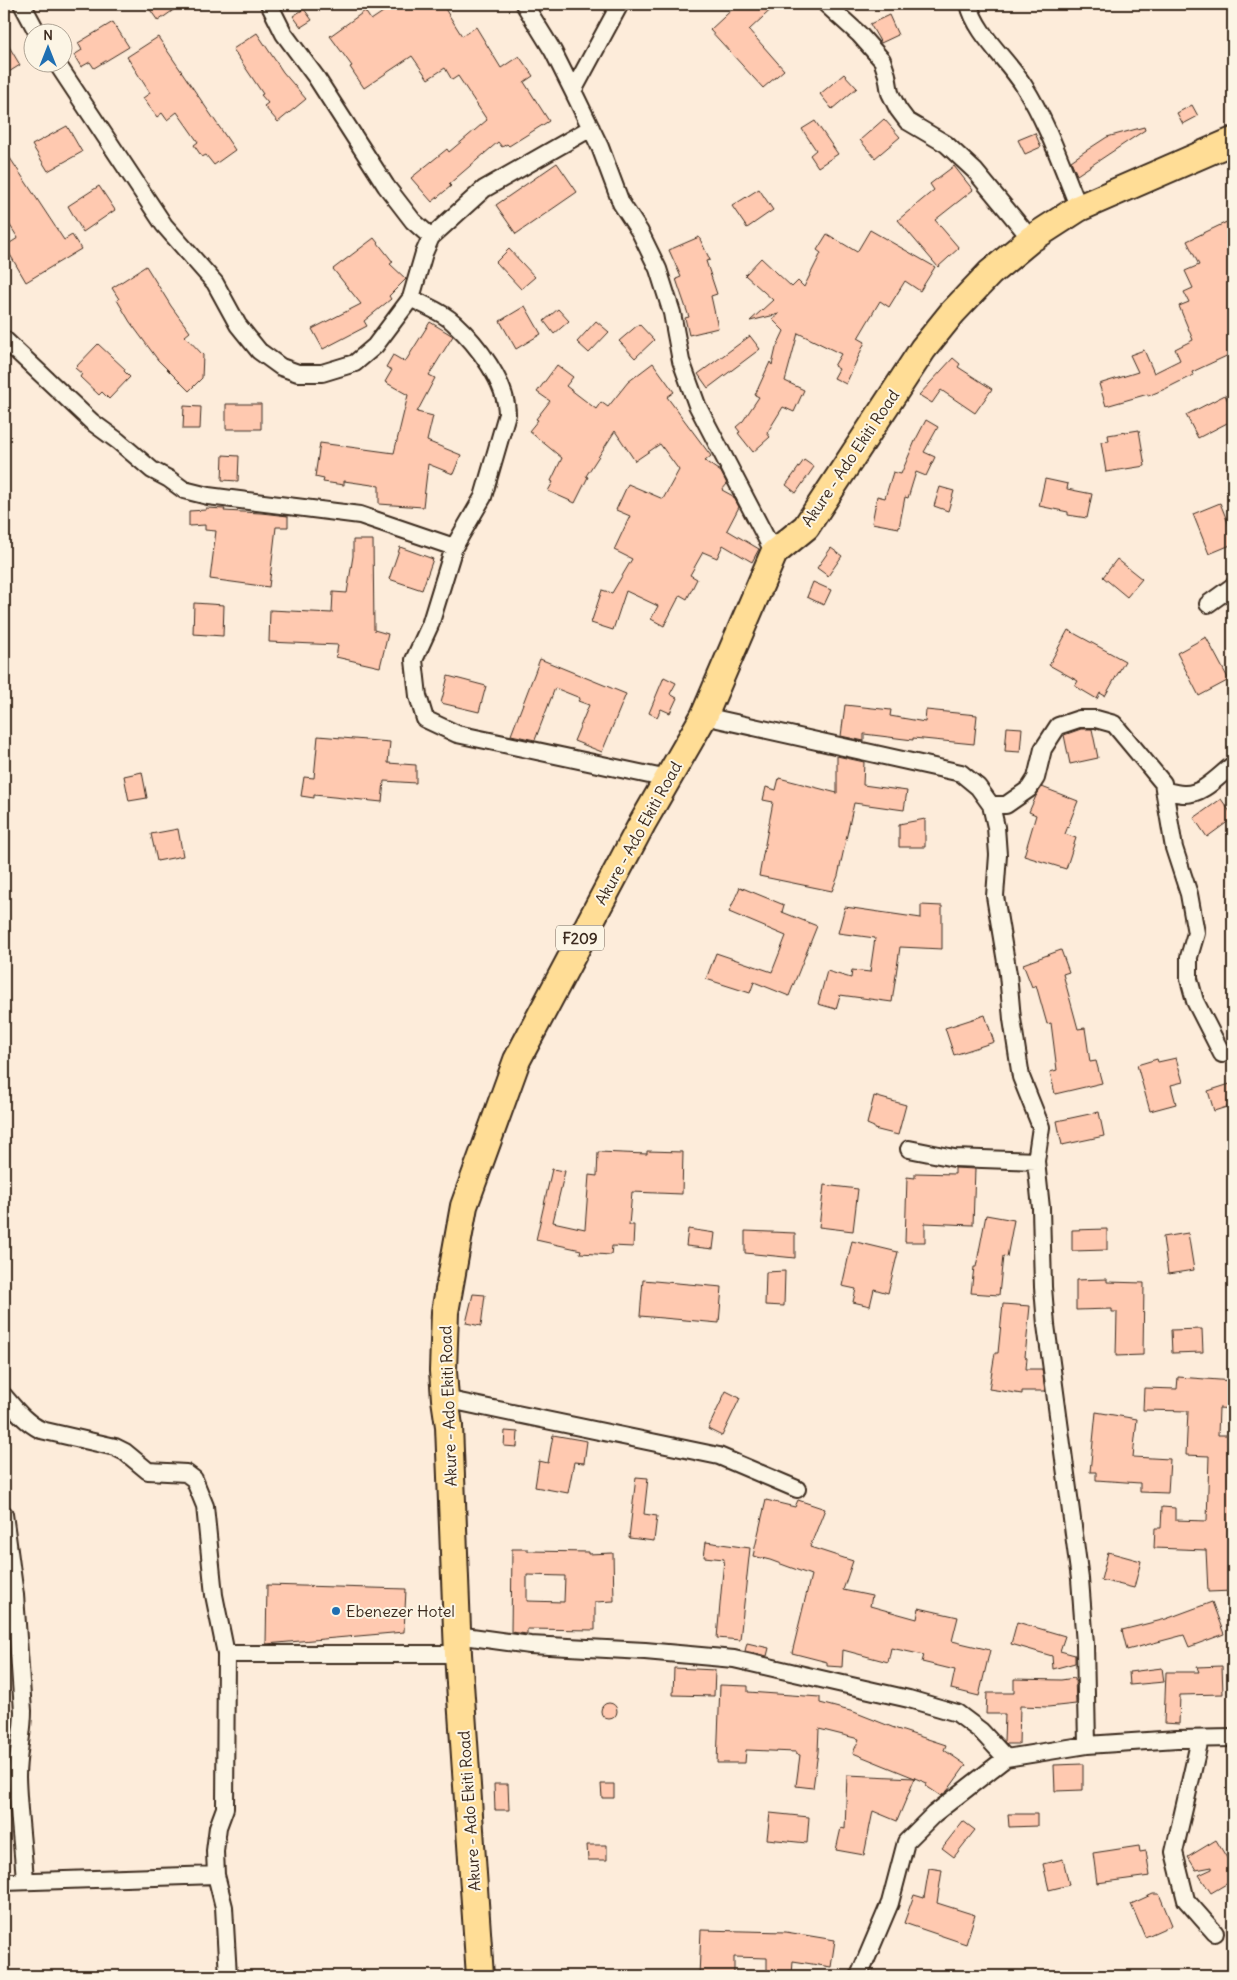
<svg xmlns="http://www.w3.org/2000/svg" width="1237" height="1980" font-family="Delius,sans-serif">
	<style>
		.building { fill: #ffc9b0; stroke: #3b2a1e; fill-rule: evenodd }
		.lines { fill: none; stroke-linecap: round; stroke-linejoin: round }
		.minor-casing { stroke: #3b2a1e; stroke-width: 20 }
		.primary-casing { stroke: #3b2a1e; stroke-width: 30 }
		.minor { stroke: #fcf5e5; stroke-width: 16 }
		.primary { stroke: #ffdd96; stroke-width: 26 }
		.poi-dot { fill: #1f6fb2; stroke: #fcf5e5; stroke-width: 2 }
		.labels { text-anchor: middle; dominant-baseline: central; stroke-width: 4; stroke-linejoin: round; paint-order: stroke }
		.shield { fill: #fcf5e5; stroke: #75675a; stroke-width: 1 }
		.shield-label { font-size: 15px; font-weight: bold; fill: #3b2a1e }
		.street-label { font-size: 16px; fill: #3b2a1e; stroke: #fcf5e5 }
		.poi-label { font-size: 16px; fill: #3b2a1e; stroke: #fcf5e5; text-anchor: start }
	</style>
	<rect width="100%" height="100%" fill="#fdecda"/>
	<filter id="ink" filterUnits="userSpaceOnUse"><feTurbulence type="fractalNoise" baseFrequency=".02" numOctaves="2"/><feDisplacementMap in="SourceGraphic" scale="10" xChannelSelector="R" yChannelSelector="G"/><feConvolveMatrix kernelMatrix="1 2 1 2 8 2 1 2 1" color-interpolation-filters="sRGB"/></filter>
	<g filter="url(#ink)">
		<!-- building -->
		<path class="building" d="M 146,4 L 182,4 L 158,21 Z
			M 395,4 L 442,4 L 462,36 L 476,27 L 501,68 L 519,56 L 533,76 L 524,82 L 549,121 L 509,146 L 507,144 L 502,147 L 498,142 L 449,184 L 451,186 L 432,202 L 411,178 L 447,149 L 449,152 L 487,120 L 458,76 L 452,80 L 445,68 L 428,79 L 412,56 L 364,88 L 350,67 L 352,66 L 330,36 L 365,11 L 371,20 Z
			M 738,4 L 777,4 L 749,30 L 784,70 L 763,88 L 710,30 Z
			M 304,9 L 312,20 L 301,27 L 293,16 Z
			M 889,15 L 898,35 L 881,43 L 870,24 Z
			M 113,22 L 129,47 L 94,68 L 90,62 L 81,67 L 74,55 L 82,50 L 78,43 Z
			M 257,33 L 283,72 L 306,99 L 278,122 L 264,106 L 268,103 L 261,95 L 263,94 L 233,49 Z
			M 158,37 L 235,150 L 214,165 L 206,155 L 202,157 L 194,145 L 198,142 L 177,112 L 167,120 L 162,113 L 157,117 L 143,98 L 150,93 L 127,57 Z
			M 4,38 L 20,65 L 4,75 Z
			M 844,74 L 857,88 L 832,109 L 820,94 Z
			M 1192,105 L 1198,116 L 1183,124 L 1177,113 Z
			M 884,119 L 900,137 L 875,158 L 860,140 Z
			M 815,121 L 838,154 L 818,167 L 810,155 L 816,150 L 802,129 Z
			M 67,126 L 82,152 L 48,171 L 32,145 Z
			M 1144,127 L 1145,130 L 1077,175 L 1071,161 L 1084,152 L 1107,137 Z
			M 1035,133 L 1041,147 L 1025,154 L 1018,140 Z
			M 4,149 L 64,240 L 72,235 L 81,249 L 26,282 L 5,246 L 18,238 L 4,216 Z
			M 557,163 L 577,192 L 516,234 L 496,205 Z
			M 954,166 L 973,190 L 935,220 L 959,248 L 938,267 L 898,220 L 934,190 L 930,184 Z
			M 99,186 L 115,210 L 83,232 L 68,206 Z
			M 759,189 L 773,210 L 747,228 L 732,206 Z
			M 1233,219 L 1233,353 L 1192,372 L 1193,375 L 1165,389 L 1148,396 L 1148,394 L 1106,406 L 1099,384 L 1138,372 L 1130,355 L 1144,350 L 1154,373 L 1180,360 L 1175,349 L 1193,340 L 1179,306 L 1189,302 L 1184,292 L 1193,288 L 1185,271 L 1199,265 L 1187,241 Z
			M 870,230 L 935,267 L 920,291 L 905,281 L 889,307 L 880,301 L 858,338 L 865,342 L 846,384 L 834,378 L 839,369 L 834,366 L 841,354 L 798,333 L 785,381 L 804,390 L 794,412 L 783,407 L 767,433 L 770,437 L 753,452 L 738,433 L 740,432 L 736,427 L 743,421 L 759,397 L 755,395 L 770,362 L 772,365 L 776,348 L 784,331 L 772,319 L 779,314 L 750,321 L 773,300 L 745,275 L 761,258 L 792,287 L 798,281 L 804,287 L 821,253 L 817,250 L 827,234 L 857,252 Z
			M 699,237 L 710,260 L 706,261 L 717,294 L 711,296 L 718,328 L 689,335 L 685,318 L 689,317 L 676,279 L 681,277 L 669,250 Z
			M 374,238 L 393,262 L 390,264 L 406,279 L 389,296 L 391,299 L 364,321 L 367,326 L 323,349 L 312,329 L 361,304 L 333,269 Z
			M 509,249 L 535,277 L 521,289 L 496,262 Z
			M 146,266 L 171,306 L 190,332 L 185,336 L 203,355 L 202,378 L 189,391 L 158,360 L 130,322 L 117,300 L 119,299 L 112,288 Z
			M 525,306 L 541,334 L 516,349 L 500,321 Z
			M 558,309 L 569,321 L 554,334 L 544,321 Z
			M 596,321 L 609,332 L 589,353 L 577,342 Z
			M 430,322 L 453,336 L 429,375 L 435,378 L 417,412 L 433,416 L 427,441 L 461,455 L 453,474 L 428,464 L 423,507 L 379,504 L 379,486 L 344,481 L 344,485 L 323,482 L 324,479 L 315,477 L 320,443 L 394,453 L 408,395 L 385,382 L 392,370 L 386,367 L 393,355 L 405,362 Z
			M 639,324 L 654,340 L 635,358 L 619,341 Z
			M 750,336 L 760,349 L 708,388 L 698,374 Z
			M 98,344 L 125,369 L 124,371 L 130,377 L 109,399 L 102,392 L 99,395 L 80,377 L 82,374 L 75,368 Z
			M 953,358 L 960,364 L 958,367 L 992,389 L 975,413 L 941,390 L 932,403 L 919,395 Z
			M 653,363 L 674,392 L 667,397 L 711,456 L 705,461 L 721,472 L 727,484 L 722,490 L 733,496 L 739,507 L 727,530 L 759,549 L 752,562 L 723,545 L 717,558 L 703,552 L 690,575 L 697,579 L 687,599 L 680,595 L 664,626 L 651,619 L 658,606 L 626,591 L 613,630 L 591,623 L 602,590 L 612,593 L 632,559 L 614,550 L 630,516 L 616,510 L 628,484 L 663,499 L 679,470 L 660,444 L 635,461 L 615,431 L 586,476 L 588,477 L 575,503 L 548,491 L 553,482 L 551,481 L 562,458 L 529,431 L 538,420 L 536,419 L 550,401 L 537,392 L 557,365 L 573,377 L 566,386 L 596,409 L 601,402 L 608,407 L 628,382 Z
			M 1225,395 L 1233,411 L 1233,420 L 1198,438 L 1186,415 Z
			M 226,404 L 261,404 L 261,429 L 226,429 Z
			M 184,406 L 201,407 L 200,429 L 183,429 Z
			M 926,420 L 938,427 L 924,452 L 935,457 L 926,476 L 916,472 L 908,498 L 905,497 L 899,528 L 872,523 L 877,496 L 885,498 L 893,472 L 901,474 L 915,441 Z
			M 1139,430 L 1145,466 L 1106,472 L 1101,442 L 1109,441 L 1108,435 Z
			M 223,455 L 239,456 L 238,481 L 222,480 Z
			M 804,460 L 814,467 L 796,493 L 786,485 Z
			M 1045,479 L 1068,484 L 1067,489 L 1092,494 L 1087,518 L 1068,515 L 1068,512 L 1039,506 Z
			M 940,487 L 954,491 L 948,511 L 934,506 Z
			M 1220,503 L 1233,535 L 1233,544 L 1209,554 L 1193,514 Z
			M 206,508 L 225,509 L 224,511 L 261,513 L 288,516 L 288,527 L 276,527 L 269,587 L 210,579 L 216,531 L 205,530 L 205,525 L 189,526 L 189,511 L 206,510 Z
			M 353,540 L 373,540 L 374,630 L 388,634 L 380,667 L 336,657 L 338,645 L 269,642 L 270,610 L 332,613 L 333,592 L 347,593 L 353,556 Z
			M 400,547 L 433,559 L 422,590 L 389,579 Z
			M 831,548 L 842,556 L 828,576 L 817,568 Z
			M 1117,559 L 1142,579 L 1127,597 L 1103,577 Z
			M 813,582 L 831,590 L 824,605 L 807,597 Z
			M 194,603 L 224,605 L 223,636 L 193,634 Z
			M 1068,630 L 1125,661 L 1105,696 L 1100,693 L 1097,699 L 1075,686 L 1078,681 L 1049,665 Z
			M 1206,637 L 1229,680 L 1199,696 L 1177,653 Z
			M 540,659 L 626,694 L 602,752 L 574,741 L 589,705 L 578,701 L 580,698 L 555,688 L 535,740 L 511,735 Z
			M 448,676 L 486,686 L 479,712 L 441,703 Z
			M 664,677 L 676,683 L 670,694 L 677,698 L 670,713 L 661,709 L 657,717 L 649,713 Z
			M 845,705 L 891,710 L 890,716 L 925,722 L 926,710 L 977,715 L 974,744 L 913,738 L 913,740 L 864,734 L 864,741 L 841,736 Z
			M 1007,727 L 1022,728 L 1020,752 L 1005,751 Z
			M 1081,729 L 1092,729 L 1098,758 L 1070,764 L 1064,735 Z
			M 318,736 L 390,742 L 388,763 L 416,765 L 416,783 L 384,781 L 382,802 L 314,795 L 314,798 L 301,796 L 304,777 L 314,778 Z
			M 837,756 L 864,762 L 863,785 L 907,791 L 904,810 L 854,803 L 838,876 L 832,891 L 759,876 L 773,802 L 763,800 L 766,787 L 776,790 L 779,778 L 837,793 Z
			M 142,772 L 147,798 L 129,801 L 124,776 Z
			M 1042,787 L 1078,801 L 1065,834 L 1076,838 L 1066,869 L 1024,856 L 1036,815 L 1029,812 L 1036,796 Z
			M 1221,799 L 1233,816 L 1233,818 L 1207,837 L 1194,818 Z
			M 925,819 L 925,847 L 899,847 L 899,824 Z
			M 178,829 L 183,856 L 157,861 L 151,834 Z
			M 740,887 L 784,905 L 782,912 L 817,926 L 789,996 L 754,982 L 750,993 L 706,979 L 716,953 L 772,972 L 786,936 L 729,912 Z
			M 921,905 L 942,906 L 942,949 L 900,947 L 892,1002 L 840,995 L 836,1009 L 818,1004 L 827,971 L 851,978 L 852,970 L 870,972 L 875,938 L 838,933 L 845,907 L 921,918 Z
			M 1061,950 L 1069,972 L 1063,974 L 1078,1029 L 1085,1028 L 1090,1062 L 1096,1061 L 1102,1083 L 1055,1094 L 1050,1072 L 1057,1070 L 1051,1023 L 1047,1024 L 1036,985 L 1032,987 L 1023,964 Z
			M 985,1015 L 994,1042 L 954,1055 L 945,1028 Z
			M 1176,1058 L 1183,1082 L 1171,1085 L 1176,1104 L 1150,1111 L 1137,1065 L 1157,1059 L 1158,1062 Z
			M 1233,1083 L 1233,1105 L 1214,1111 L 1208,1091 Z
			M 874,1096 L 906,1105 L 898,1135 L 874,1129 L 874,1127 L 867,1124 Z
			M 1099,1112 L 1104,1136 L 1062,1145 L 1057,1121 Z
			M 647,1151 L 683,1152 L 682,1194 L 632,1192 L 629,1225 L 634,1225 L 633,1247 L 612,1246 L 611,1255 L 580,1253 L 581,1250 L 536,1240 L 552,1169 L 565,1171 L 553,1222 L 585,1229 L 589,1175 L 597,1176 L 598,1152 L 647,1154 Z
			M 955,1168 L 975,1169 L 973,1225 L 925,1223 L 925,1242 L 905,1242 L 907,1177 L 915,1178 L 915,1173 L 955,1174 Z
			M 824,1185 L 858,1189 L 853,1231 L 819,1227 Z
			M 986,1215 L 1014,1220 L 1007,1257 L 1003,1256 L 999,1295 L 971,1293 L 974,1267 L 976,1267 Z
			M 688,1229 L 715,1233 L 713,1249 L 686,1246 Z
			M 1107,1229 L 1107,1250 L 1072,1251 L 1072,1230 Z
			M 745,1231 L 795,1233 L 795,1258 L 745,1253 Z
			M 1188,1233 L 1194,1270 L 1168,1274 L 1163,1237 Z
			M 852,1241 L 898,1252 L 888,1293 L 874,1289 L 870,1306 L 853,1302 L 856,1289 L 842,1286 Z
			M 785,1271 L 784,1306 L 765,1305 L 766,1272 Z
			M 1107,1279 L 1107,1282 L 1144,1283 L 1143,1355 L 1116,1356 L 1117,1312 L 1112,1312 L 1112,1309 L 1076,1310 L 1076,1280 Z
			M 643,1280 L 722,1287 L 719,1323 L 640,1316 Z
			M 473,1294 L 485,1295 L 481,1326 L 466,1323 Z
			M 1003,1304 L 1030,1306 L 1025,1357 L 1027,1358 L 1026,1369 L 1042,1369 L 1045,1391 L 1022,1391 L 1022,1394 L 989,1389 L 995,1353 L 998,1353 Z
			M 1202,1329 L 1203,1352 L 1172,1353 L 1171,1330 Z
			M 1178,1377 L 1233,1381 L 1233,1409 L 1219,1408 L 1218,1435 L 1233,1435 L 1233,1591 L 1208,1592 L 1206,1550 L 1154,1548 L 1155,1528 L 1161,1528 L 1162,1507 L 1175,1508 L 1175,1520 L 1207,1521 L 1209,1456 L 1186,1455 L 1188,1411 L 1143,1410 L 1144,1388 L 1177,1389 Z
			M 726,1391 L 740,1398 L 722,1436 L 708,1429 Z
			M 1096,1412 L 1137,1419 L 1133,1457 L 1170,1459 L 1168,1493 L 1140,1492 L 1140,1483 L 1096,1480 L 1096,1472 L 1090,1472 Z
			M 505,1431 L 518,1432 L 517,1447 L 504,1446 Z
			M 553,1435 L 587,1441 L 584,1463 L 574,1462 L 568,1493 L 535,1487 L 539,1461 L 548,1463 Z
			M 636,1477 L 648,1478 L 644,1514 L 657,1516 L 654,1541 L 629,1538 Z
			M 766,1500 L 795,1507 L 798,1500 L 825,1509 L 810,1547 L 853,1561 L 843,1590 L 872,1596 L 870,1606 L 917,1619 L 919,1608 L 958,1617 L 952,1641 L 990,1650 L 979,1696 L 951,1689 L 955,1670 L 922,1662 L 924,1655 L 891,1648 L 888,1662 L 843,1650 L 842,1667 L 827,1666 L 827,1662 L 792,1653 L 811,1575 L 770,1560 L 753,1556 Z
			M 706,1542 L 750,1548 L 740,1640 L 717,1638 L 724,1559 L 704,1557 Z
			M 512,1549 L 528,1549 L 528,1551 L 588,1552 L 588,1554 L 613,1553 L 614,1601 L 595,1602 L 595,1630 L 527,1629 L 527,1634 L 511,1632 ZM 527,1575 L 565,1576 L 564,1602 L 527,1601 Z
			M 1108,1552 L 1141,1561 L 1134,1588 L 1101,1580 Z
			M 267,1585 L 406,1589 L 404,1632 L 266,1644 Z
			M 1212,1602 L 1224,1634 L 1189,1647 L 1184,1635 L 1127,1650 L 1122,1630 L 1166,1619 Z
			M 1017,1622 L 1065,1636 L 1060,1651 L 1075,1655 L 1075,1663 L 1053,1669 L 1052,1656 L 1011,1644 Z
			M 747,1643 L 769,1648 L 767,1656 L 745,1651 Z
			M 1222,1666 L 1223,1694 L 1180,1695 L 1179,1724 L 1164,1723 L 1166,1672 L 1199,1672 L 1197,1667 Z
			M 674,1668 L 715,1670 L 714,1696 L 673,1695 Z
			M 1162,1668 L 1164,1682 L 1130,1685 L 1129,1672 Z
			M 1075,1678 L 1076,1704 L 1048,1707 L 1020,1706 L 1019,1744 L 1006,1744 L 1004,1741 L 1005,1714 L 986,1714 L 987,1693 L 1014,1693 L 1014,1679 L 1061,1680 Z
			M 720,1685 L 748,1686 L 748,1692 L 820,1697 L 820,1703 L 854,1712 L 897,1729 L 946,1745 L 944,1750 L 966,1765 L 948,1790 L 941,1796 L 926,1786 L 927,1783 L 853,1753 L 859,1739 L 819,1729 L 818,1752 L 813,1788 L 796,1786 L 800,1755 L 796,1754 L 796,1752 L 746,1750 L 745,1763 L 717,1763 Z
			M601 1711a8 8 0 1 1 16 0a8 8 0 1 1-16 0Z
			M 1083,1764 L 1083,1790 L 1055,1791 L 1054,1765 Z
			M 847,1775 L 915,1778 L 897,1821 L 873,1811 L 864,1855 L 836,1850 L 841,1828 L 845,1829 Z
			M 494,1784 L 508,1784 L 509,1810 L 495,1810 Z
			M 601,1784 L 614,1784 L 614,1798 L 602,1798 Z
			M 770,1813 L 809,1817 L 807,1843 L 767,1839 Z
			M 1008,1814 L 1037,1814 L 1037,1826 L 1009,1827 Z
			M 963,1821 L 975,1830 L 954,1857 L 942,1848 Z
			M 1216,1840 L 1233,1868 L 1233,1880 L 1211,1893 L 1199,1875 L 1212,1869 L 1212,1867 L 1196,1870 L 1188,1857 Z
			M 587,1845 L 607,1845 L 607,1860 L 588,1860 Z
			M 1139,1846 L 1140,1852 L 1146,1851 L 1150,1876 L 1097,1883 L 1093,1853 Z
			M 1063,1859 L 1069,1885 L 1049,1890 L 1043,1864 Z
			M 929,1868 L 942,1870 L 937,1903 L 975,1915 L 966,1944 L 904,1923 L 914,1895 L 924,1898 Z
			M 1153,1894 L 1159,1894 L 1172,1925 L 1145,1937 L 1131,1904 Z
			M 701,1930 L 786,1932 L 835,1940 L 831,1967 L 793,1961 L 792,1976 L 767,1976 L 767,1958 L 734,1957 L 734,1976 L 699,1976 Z"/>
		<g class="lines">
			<!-- minor casing -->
			<g class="minor-casing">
				<path id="minor" d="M 22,4 L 37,32
					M 269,4 L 284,34 L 316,77 L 386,186 L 413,221 L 431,237
					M 524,4 L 553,51 L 573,91 L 600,147 L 621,203 L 640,232 L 658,269 L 672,313 L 681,361 L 697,405 L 774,553
					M 826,4 L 859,34 L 882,60 L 887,75 L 890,93 L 898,109 L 907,121 L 946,144 L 975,171 L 1031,239
					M 969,4 C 975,33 1008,60 1024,86 C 1048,124 1062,167 1079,208
					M 56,62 L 164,225 L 215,283 L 238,325 L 259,351 L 281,367 L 298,373 L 322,373 L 355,363 L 375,346 L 411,298 L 424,253 L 431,237 L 484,189 L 591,128
					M 573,91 L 620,4
					M 411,298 C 425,306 443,312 454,323 C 477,344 507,383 507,414 L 483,497 L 454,547 L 430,625 L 414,660 L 418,696 L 425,719 L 457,734 L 668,779
					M 4,339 L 92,422 L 118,441 L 152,470 L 169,479 L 184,490 L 208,496 L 360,515 L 454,547
					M 1208,604 L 1233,586
					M 704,716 L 961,773 L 978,787 L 991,805 L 996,827 L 998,855 L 995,896 L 1008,974 L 1012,1019 L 1021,1077 L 1041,1127 L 1036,1161 L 1041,1208 L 1043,1287 L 1046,1325 L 1080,1579 L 1085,1644 L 1087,1745
					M 1165,791 C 1172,792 1179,794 1185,794 C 1204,794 1219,775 1233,765
					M 991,805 L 1006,805 L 1029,789 L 1036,778 L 1043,749 L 1058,726 L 1079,719 L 1096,719 L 1114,724 L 1163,783 L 1174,848 L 1189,894 L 1196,933 L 1189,957 L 1189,979 L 1195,1001 L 1222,1054
					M 909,1149 L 954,1158 L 1036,1161
					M 4,1396 C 15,1409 25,1422 41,1430 L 115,1447 L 125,1452 L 148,1471 L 186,1473 L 194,1479 L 205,1506 L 214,1595 L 226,1654 L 458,1654
					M 445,1399 L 719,1456 L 797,1489
					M 4,1514 L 15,1595 L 23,1711 C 23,1733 17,1754 17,1777 C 18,1811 23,1847 25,1881
					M 457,1635 L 530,1645 L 645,1651 L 734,1659 L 834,1682 L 909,1699 L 957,1713 L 981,1731 L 1006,1758
					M 226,1654 L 225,1808 L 218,1827 L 215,1851 L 216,1875 L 224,1907 L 228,1976
					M 1200,1739 L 1174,1852 L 1186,1900 L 1215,1933
					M 4,1882 L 216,1875
					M 859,1976 L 890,1903 L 906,1842 L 934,1814 L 1006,1758 L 1087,1745 L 1177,1739 L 1233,1738"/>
			</g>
			<!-- primary casing -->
			<g class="primary-casing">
				<path id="primary" d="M 480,1976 L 458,1654 L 449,1426 L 445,1399 L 443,1371 L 445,1312 L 464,1206 L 517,1060 L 643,822 L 704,716 L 774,553 L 806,527 L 923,349 L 952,313 L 990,273 L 1031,239 L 1079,208 L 1233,141"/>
			</g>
			<!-- minor -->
			<use href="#minor" class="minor"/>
			<!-- primary -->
			<use href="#primary" class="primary"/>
		</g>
	</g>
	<!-- markers -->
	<circle class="poi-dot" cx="336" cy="1611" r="5"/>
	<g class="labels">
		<!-- shield labels -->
		<rect class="shield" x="556" y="925.5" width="48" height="25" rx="4"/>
		<g class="shield-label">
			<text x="580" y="938">F209</text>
		</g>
		<!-- street labels -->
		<g class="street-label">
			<text transform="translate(850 458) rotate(-56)">Akure - Ado Ekiti Road</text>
			<text transform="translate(638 833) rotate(-61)">Akure - Ado Ekiti Road</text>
			<text transform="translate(448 1406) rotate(-92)">Akure - Ado Ekiti Road</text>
			<text transform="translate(469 1811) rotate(-94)">Akure - Ado Ekiti Road</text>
		</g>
		<!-- poi labels -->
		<g class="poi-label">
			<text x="346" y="1611">Ebenezer Hotel</text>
		</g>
	</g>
	<!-- margin -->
	<rect width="1237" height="1980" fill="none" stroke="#fcf5e5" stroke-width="20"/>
	<rect x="10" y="10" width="1217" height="1960" fill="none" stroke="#3b2a1e" stroke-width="2" filter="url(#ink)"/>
	<!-- north arrow -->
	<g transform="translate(48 48)"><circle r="24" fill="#fcf5e5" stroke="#afa495"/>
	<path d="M0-4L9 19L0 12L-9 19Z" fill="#1f6fb2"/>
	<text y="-8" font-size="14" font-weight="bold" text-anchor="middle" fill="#3b2a1e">N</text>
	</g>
</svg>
